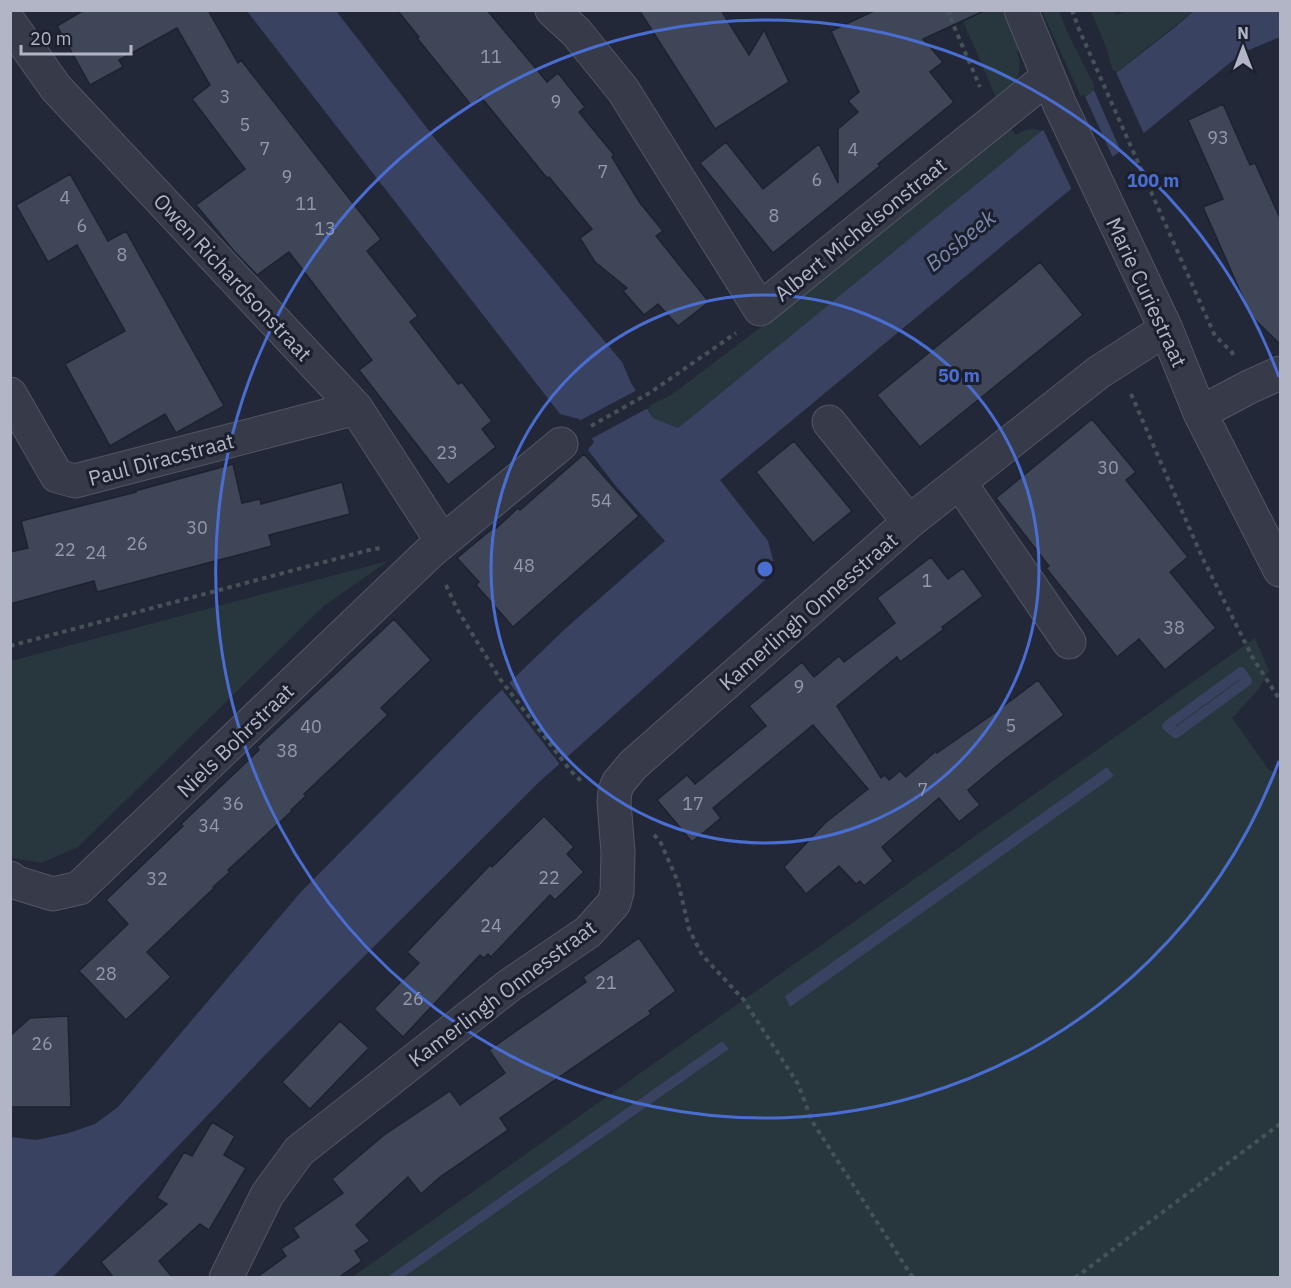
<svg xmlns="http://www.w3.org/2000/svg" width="1291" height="1288" font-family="'IBM Plex Sans',sans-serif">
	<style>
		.green { fill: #28373d; fill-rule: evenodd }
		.water { fill: #394361 }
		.pier { fill: #232838 }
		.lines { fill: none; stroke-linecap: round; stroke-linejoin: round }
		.stream { stroke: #394361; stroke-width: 10 }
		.building { fill: #3f4658; stroke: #1e2230; stroke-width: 1.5 }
		.minor-casing { stroke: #525564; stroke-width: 35 }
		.path { stroke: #455359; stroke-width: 4; stroke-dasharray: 4.5 4.5; stroke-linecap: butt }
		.minor { stroke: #373b49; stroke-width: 33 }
		.ring { fill: none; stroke: #4a6dd2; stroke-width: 3 }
		.labels { text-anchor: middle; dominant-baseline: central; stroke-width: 6; stroke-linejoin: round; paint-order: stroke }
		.number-label { font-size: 18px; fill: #9599aa }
		.street-label { font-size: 21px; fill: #b2b5c5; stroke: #1c202e }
		.water-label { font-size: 22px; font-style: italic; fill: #7b87ab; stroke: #1c202e }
		.centre { fill: #4a6dd2; stroke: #1c202e; stroke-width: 3 }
		.ring-label { font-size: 18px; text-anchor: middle; font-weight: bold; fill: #4a6dd2; stroke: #1c202e; stroke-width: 6; stroke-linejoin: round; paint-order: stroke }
	</style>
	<rect width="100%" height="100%" fill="#232838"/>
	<!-- green -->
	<path class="green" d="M 967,11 L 1003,11 L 1020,50 L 1017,51 C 1025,76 1014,85 998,102 L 960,14 Z
		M 1042,11 L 1059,11 C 1068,38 1084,63 1096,89 L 1082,99 Z
		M 1091,11 L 1114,11 L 1116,15 L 1128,11 L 1194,11 L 1114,74 L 1105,44 Z
		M 1010,127 L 1016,135 C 1025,129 1031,128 1042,131 L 678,428 L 653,418 L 647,407 L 671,395 L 760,328 Z
		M 388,561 L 325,605 L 78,847 L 41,863 L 14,858 L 10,854 L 11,661 Z
		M 1255,638 L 1269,671 L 1258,690 L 1232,718 L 1269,770 L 1280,774 L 1280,1277 L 404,1277 L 729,1049 L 722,1041 L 387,1277 L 351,1278 ZM 1107,767 L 1114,776 L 790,1006 L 786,996 Z"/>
	<!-- water -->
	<path class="water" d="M 247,11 L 336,11 L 437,141 L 622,362 L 631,383 L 653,418 L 678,428 L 1039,133 L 1174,28 L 1194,11 L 1280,11 L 1280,37 L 1242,53 L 1145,132 L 1066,193 L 720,480 L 768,541 L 773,560 L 767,578 L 538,783 L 266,1054 L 53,1277 L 11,1278 L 11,1137 L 36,1140 L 69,1133 L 95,1124 L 118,1107 L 300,893 L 484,707 L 565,629 L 665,541 L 615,485 L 588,450 L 594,442 L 579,419 L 560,414 Z
		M 1107,767 L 1114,776 L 790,1007 L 785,996 Z
		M 722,1041 L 729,1049 L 404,1277 L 387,1277 Z"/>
	<!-- pier -->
	<path class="pier" d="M 1115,70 L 1145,136 L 1122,154 L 1093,88 Z
		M 1084,94 L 1114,160 L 1073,192 L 1042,127 Z
		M 639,389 L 650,407 L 589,440 L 577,422 Z
		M 507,680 L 568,760 L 561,766 L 500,687 Z"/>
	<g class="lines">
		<!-- stream -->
		<path class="stream" d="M 1241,672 L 1247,681 L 1176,733 L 1167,726 Z"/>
	</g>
	<!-- building -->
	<path class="building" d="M 84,10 L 208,10 L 238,63 L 241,60 L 381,239 L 367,251 L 418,316 L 410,322 L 458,384 L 462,382 L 492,421 L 482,429 L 496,447 L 448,485 L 359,370 L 372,360 L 289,252 L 257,275 L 234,251 L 196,205 L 245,169 L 192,99 L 210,85 L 177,28 L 119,60 L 123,67 L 90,85 L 57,26 Z
		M 397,10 L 487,10 L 547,82 L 558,73 L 585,107 L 579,112 L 614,155 L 612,157 L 640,203 L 663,231 L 656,236 L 709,302 L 678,326 L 658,304 L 644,315 L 623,291 L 627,288 L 595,262 L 580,238 L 592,229 L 549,177 L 547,178 L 481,97 L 471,105 L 417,38 L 419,37 Z
		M 639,10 L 721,10 L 749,55 L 764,30 L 789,82 L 715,129 Z
		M 876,10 L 986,10 L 923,39 L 943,62 L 930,72 L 954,102 L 878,164 L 880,166 L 773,253 L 700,163 L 726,142 L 763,189 L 819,144 L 838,183 L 838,129 L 858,112 L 848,101 L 859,92 L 831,31 Z
		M 1223,104 L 1250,165 L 1255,163 L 1281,220 L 1281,345 L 1251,316 L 1203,207 L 1223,199 L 1188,120 Z
		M 70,174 L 108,241 L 126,231 L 224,406 L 176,433 L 165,414 L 110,446 L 65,364 L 125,331 L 77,245 L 48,262 L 16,205 Z
		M 1040,262 L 1083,315 L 920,447 L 877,395 Z
		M 1092,419 L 1136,472 L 1126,480 L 1188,557 L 1170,572 L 1216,628 L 1165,670 L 1139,639 L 1117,657 L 1046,568 L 1049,566 L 996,498 Z
		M 794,441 L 852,511 L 813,543 L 756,472 Z
		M 584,454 L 639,516 L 513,627 L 476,585 L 479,582 L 457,558 L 492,529 L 493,531 L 518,508 L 520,510 Z
		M 233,464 L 242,503 L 260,499 L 261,504 L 342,482 L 350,514 L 269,535 L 272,546 L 97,592 L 94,581 L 10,604 L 10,552 L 28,548 L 21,521 L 136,492 L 135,491 Z
		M 931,557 L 948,579 L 963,568 L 983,596 L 942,627 L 944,629 L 900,662 L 897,657 L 837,706 L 881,778 L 885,775 L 889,780 L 900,771 L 906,777 L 936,751 L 937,753 L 993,714 L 1038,680 L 1064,715 L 1004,760 L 968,790 L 980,805 L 959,822 L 939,798 L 882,847 L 893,861 L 864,886 L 860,881 L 856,884 L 839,866 L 806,894 L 784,867 L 825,823 L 868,789 L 813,725 L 713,808 L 721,818 L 692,842 L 657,800 L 687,775 L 695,784 L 766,726 L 749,706 L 802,662 L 814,677 L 839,656 L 844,662 L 895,623 L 877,598 Z
		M 394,619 L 431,660 L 381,708 L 388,715 L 304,794 L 306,796 L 291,810 L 292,811 L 228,870 L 230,872 L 213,887 L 214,888 L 147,952 L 171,977 L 126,1020 L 79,971 L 128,924 L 106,900 L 183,826 L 181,824 L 259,750 L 257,747 Z
		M 544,816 L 574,847 L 567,854 L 584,872 L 555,900 L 550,895 L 491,957 L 488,954 L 484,958 L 480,955 L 403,1037 L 374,1009 L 419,963 L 407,952 L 490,865 L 492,867 Z
		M 639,938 L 676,991 L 649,1011 L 651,1014 L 500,1118 L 508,1130 L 440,1177 L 421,1194 L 408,1177 L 356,1225 L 370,1241 L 355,1251 L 362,1261 L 338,1278 L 256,1278 L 286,1256 L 281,1249 L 299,1237 L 293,1228 L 343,1193 L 332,1179 L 384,1135 L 450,1091 L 460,1105 L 505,1073 L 489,1050 L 586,982 L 583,977 Z
		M 68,1016 L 71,1107 L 10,1107 L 10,1036 L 30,1018 Z
		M 340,1021 L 369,1048 L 310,1109 L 282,1082 Z
		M 212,1122 L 235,1136 L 224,1155 L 246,1168 L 209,1230 L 200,1224 L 159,1261 L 173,1278 L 114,1278 L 101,1262 L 167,1204 L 157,1198 L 184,1152 L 192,1156 Z"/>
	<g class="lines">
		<!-- minor casing -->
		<g class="minor-casing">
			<path id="minor" d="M 552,10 L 576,32 L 623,90 L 760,309 L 1048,77
				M 1021,10 L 1060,105 L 1166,329 L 1200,413 L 1280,570
				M 10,23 L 56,88 L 356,408 L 442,541
				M 10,394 L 57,476 L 75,481 L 356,408
				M 1200,413 L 1249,387 L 1280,373
				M 829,422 L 909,522
				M 960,483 L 1069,642
				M 10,878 L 17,883 L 53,894 L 79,888 L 430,552 L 561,444
				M 226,1278 L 267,1195 L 299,1151 L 510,985 L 588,932 L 614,903 L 617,892 L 618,852 L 614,802 L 615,791 L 618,783 L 633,765 L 909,522 L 1099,372 L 1166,329"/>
		</g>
		<!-- path -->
		<path class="path" d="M 947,10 L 980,87
			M 1072,10 L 1078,27 L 1215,336 L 1231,351 L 1234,356
			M 948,14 L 956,10
			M 1131,394 L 1202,557 L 1254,660 L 1280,700
			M 591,426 L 651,392 L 736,333
			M 446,585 L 457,609 L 500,679 L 570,770 L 581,781
			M 10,646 L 373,549 L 381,548
			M 654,835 L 660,841 L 678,882 L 689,929 L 702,955 L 743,999 L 798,1084 L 812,1121 L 913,1278
			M 1075,1278 L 1280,1124"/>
		<!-- minor -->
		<use href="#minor" class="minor"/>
	</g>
	<!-- distance rings -->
	<g class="ring">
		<circle cx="765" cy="569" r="274"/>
		<path d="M1279 761A549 549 0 1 1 1279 377"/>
	</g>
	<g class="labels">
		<!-- number labels -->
		<g class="number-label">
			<text x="491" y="56">11</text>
			<text x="225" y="96">3</text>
			<text x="556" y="101">9</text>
			<text x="245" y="124">5</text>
			<text x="1218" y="137">93</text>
			<text x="265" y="148">7</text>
			<text x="853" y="149">4</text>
			<text x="603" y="171">7</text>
			<text x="287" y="176">9</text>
			<text x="817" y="179">6</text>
			<text x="65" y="197">4</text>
			<text x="306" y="203">11</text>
			<text x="774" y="215">8</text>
			<text x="82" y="225">6</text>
			<text x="325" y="228">13</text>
			<text x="122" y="254">8</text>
			<text x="447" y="452">23</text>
			<text x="1108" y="467">30</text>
			<text x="601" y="500">54</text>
			<text x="197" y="527">30</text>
			<text x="137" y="543">26</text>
			<text x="65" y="549">22</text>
			<text x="96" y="552">24</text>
			<text x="524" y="565">48</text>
			<text x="927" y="580">1</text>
			<text x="1174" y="627">38</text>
			<text x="799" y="686">9</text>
			<text x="1011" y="725">5</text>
			<text x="311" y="726">40</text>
			<text x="287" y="750">38</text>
			<text x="923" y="789">7</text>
			<text x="233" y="803">36</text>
			<text x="693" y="803">17</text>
			<text x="209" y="825">34</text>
			<text x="549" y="877">22</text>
			<text x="157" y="878">32</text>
			<text x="491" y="925">24</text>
			<text x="106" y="973">28</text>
			<text x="606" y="982">21</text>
			<text x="413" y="998">26</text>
			<text x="42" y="1043">26</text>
		</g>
		<!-- street labels -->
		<g class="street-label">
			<text transform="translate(860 229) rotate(-39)">Albert Michelsonstraat</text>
			<text transform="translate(233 277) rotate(47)">Owen Richardsonstraat</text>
			<text transform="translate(1147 292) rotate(65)">Marie Curiestraat</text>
			<text transform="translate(161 459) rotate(-15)">Paul Diracstraat</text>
			<text transform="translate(808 611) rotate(-41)">Kamerlingh Onnesstraat</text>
			<text transform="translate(235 740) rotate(-44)">Niels Bohrstraat</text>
			<text transform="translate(502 993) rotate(-37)">Kamerlingh Onnesstraat</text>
		</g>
		<!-- water labels -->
		<g class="water-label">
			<text transform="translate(960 240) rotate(-39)">Bosbeek</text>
		</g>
	</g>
	<circle cx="765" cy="569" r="9" class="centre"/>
	<g class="ring-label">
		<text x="1153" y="187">100 m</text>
		<text x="959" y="382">50 m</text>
	</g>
	<!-- border -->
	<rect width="1291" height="1288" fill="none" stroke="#b2b5c5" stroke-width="24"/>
	<!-- north arrow -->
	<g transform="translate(1243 48)" stroke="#1c202e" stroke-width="4.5" paint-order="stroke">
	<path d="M0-4.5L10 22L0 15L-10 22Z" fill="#b2b5c5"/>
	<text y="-9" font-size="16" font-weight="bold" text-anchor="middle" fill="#b2b5c5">N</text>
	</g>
	<!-- scale -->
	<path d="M21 45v9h110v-9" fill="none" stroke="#b2b5c5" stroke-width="3"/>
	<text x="30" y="45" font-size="18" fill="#b2b5c5" stroke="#1c202e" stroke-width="4.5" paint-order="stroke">20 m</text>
</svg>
